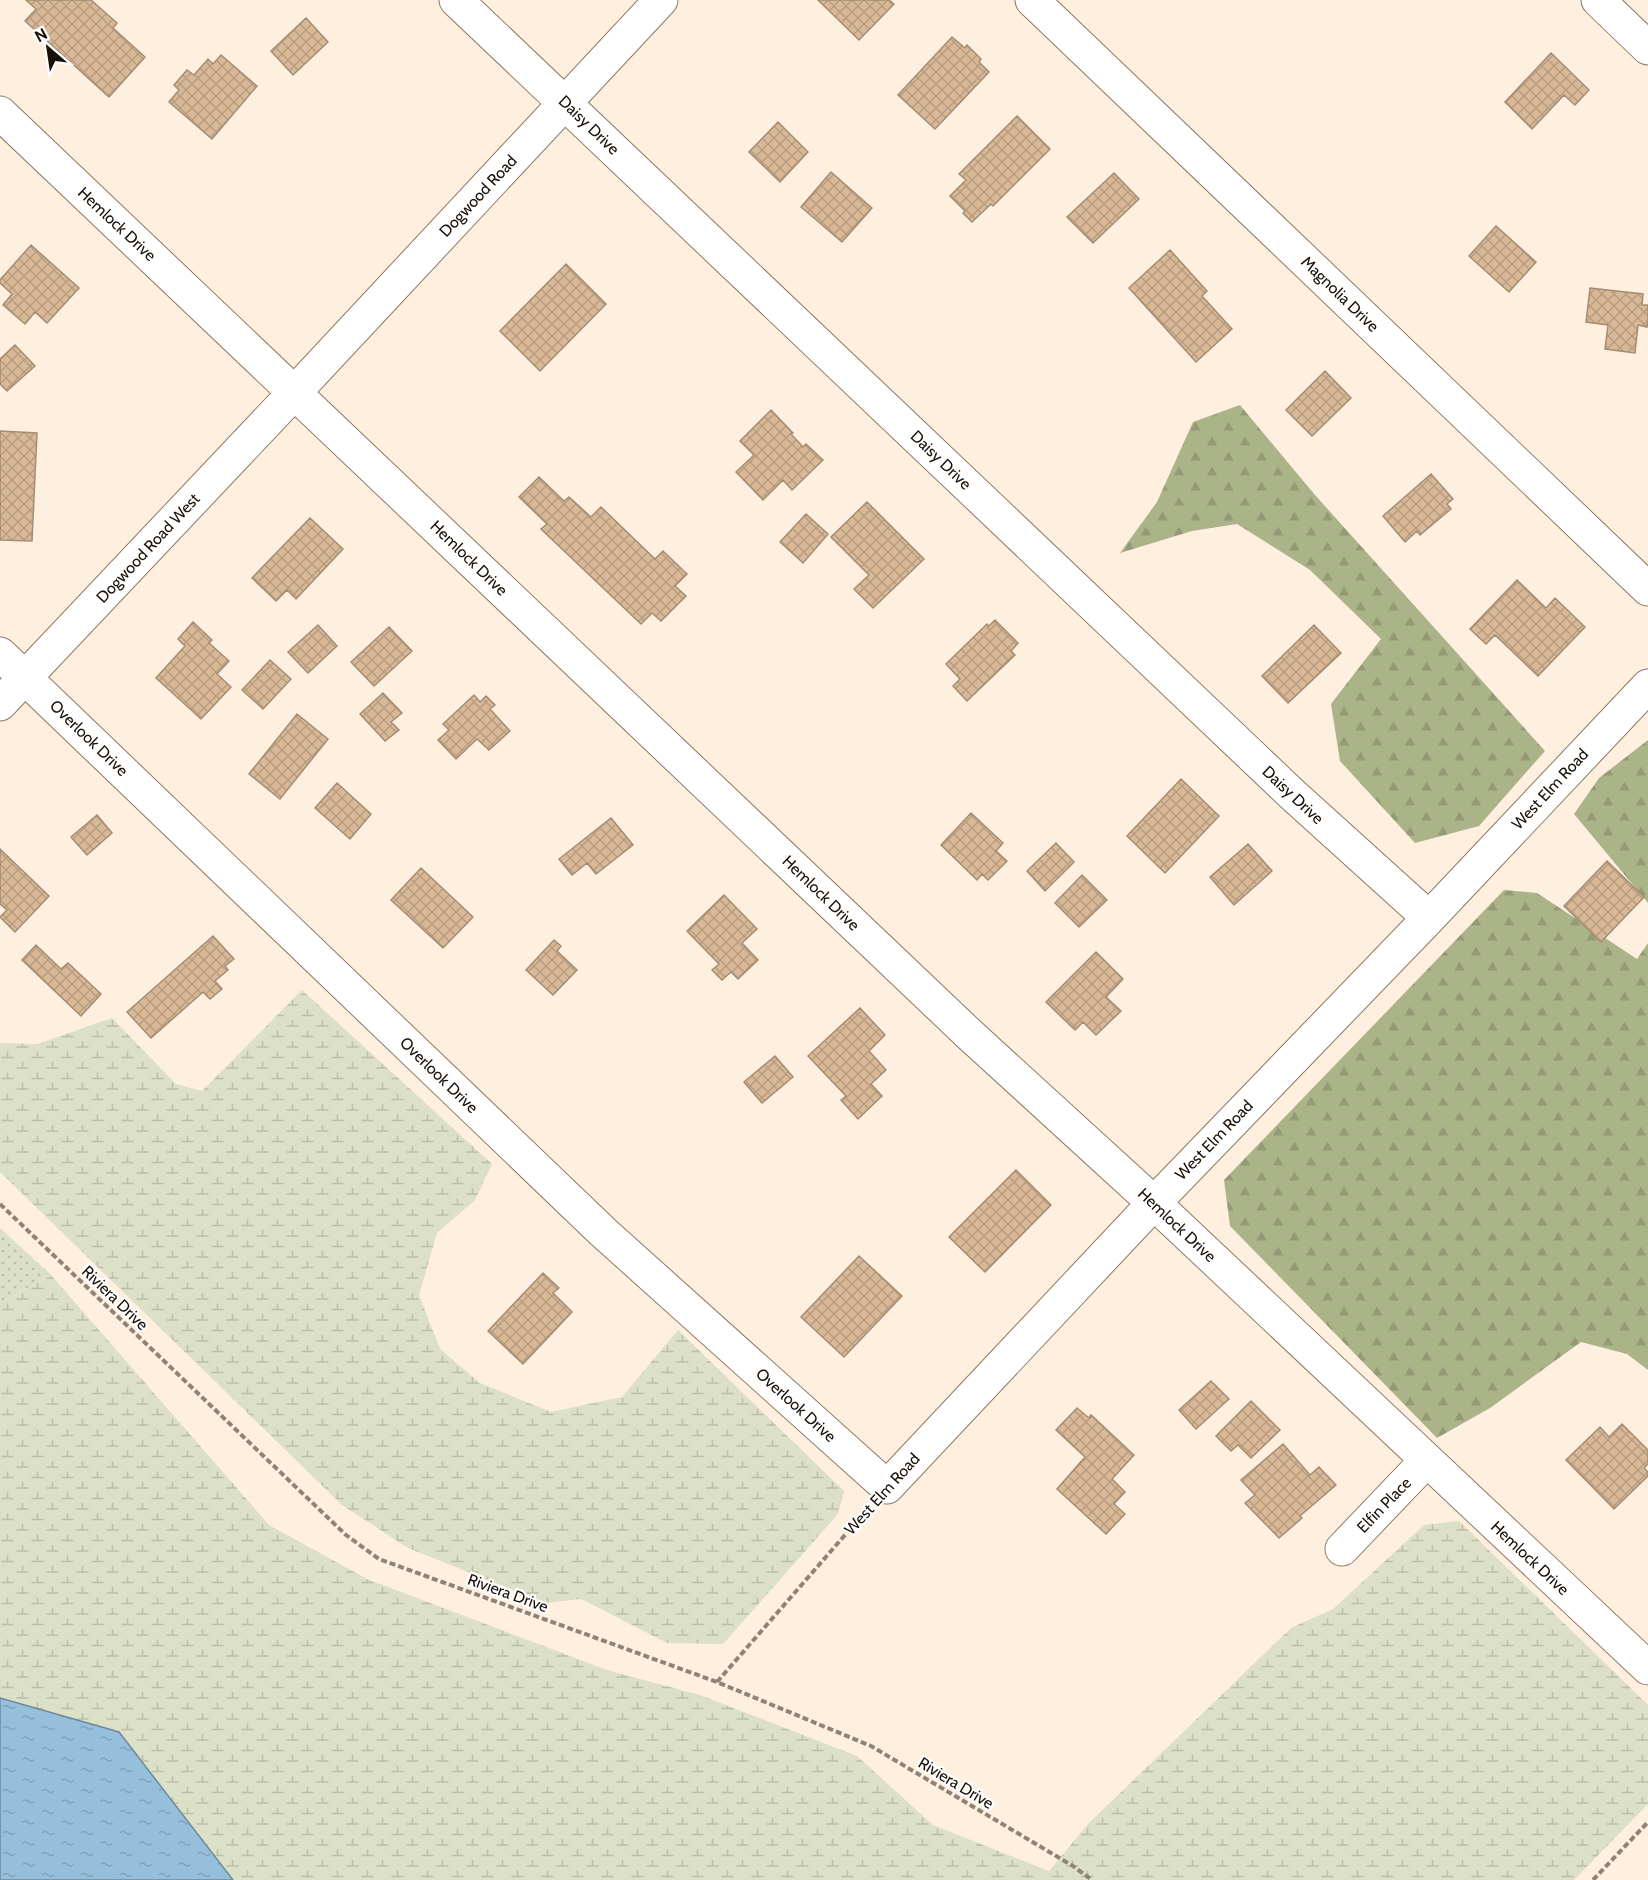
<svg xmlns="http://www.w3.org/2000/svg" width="1648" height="1880" font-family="Cabin,sans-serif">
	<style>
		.grass { fill: url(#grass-dots) }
		.forest { fill: url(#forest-firs) }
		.wetland { fill: url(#wetland-marsh) }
		.water { fill: url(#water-ripples); stroke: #708a9c; stroke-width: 1.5 }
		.building { fill: url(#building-cross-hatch); stroke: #a48d75; stroke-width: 1.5 }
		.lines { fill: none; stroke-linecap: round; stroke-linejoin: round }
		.minor-casing { stroke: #8f7961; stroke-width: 35 }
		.path { stroke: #8f8377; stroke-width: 4; stroke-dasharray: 6 3; stroke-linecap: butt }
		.minor { stroke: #fff; stroke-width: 33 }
		.labels { text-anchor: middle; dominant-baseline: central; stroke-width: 4.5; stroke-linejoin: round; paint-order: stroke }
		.street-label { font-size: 16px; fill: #191008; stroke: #fff }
	</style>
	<defs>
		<pattern id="grass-dots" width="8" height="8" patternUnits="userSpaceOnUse" patternTransform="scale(1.5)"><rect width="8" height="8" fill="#dbe0c6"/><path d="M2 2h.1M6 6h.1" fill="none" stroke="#bbbfa9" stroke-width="1.8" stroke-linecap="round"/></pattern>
		<pattern id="forest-firs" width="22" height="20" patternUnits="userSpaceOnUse" patternTransform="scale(1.5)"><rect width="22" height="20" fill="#abb489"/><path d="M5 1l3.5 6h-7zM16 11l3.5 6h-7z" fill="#939a75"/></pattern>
		<pattern id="wetland-marsh" width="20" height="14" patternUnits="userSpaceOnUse" patternTransform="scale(1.5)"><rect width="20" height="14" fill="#dbe0c6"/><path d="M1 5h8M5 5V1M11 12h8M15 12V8" fill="none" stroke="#bbbfa9"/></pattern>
		<pattern id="water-ripples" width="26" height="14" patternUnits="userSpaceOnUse" patternTransform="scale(1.5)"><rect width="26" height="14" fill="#96bfdb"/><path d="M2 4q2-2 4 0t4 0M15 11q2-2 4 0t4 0" fill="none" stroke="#81a3ba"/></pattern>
		<pattern id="building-cross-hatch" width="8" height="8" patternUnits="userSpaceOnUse" patternTransform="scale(1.5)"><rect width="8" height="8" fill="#d8b896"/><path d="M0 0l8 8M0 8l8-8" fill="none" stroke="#b99d80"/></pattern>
	</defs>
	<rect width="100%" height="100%" fill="#feefdf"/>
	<!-- grass -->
	<path class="grass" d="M 0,1228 L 51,1275 L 0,1303 Z"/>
	<!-- forest -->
	<path class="forest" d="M 1240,405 L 1315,495 L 1545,751 L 1479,826 L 1415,843 L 1340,761 L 1331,704 L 1381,639 L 1310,570 L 1237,524 L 1192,531 L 1120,553 L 1157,502 L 1193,422 Z
		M 1648,740 L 1648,903 L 1574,814 L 1599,778 Z
		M 1504,890 L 1537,893 L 1637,959 L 1648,943 L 1648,1370 L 1627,1354 L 1581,1342 L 1490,1408 L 1437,1438 L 1230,1226 L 1224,1180 Z"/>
	<!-- wetland -->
	<path class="wetland" d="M 302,990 L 492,1164 L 475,1200 L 437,1233 L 419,1295 L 440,1349 L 480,1383 L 551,1412 L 622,1397 L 678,1330 L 844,1491 L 838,1514 L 723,1644 L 667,1643 L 581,1599 L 546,1603 L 408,1548 L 342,1505 L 0,1172 L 0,1043 L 37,1044 L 112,1018 L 176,1084 L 202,1091 Z
		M 51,1275 L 269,1525 L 367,1579 L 607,1670 L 700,1695 L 857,1756 L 933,1825 L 1049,1871 L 1089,1823 L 1291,1628 L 1333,1609 L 1424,1525 L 1459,1521 L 1648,1705 L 1648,1804 L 1574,1880 L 233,1880 L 119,1732 L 0,1698 L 0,1303 Z"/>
	<!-- water -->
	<path class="water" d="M 0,1698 L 119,1732 L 233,1880 L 0,1880 Z"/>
	<!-- building -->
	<path class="building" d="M 26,0 L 91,0 L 117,23 L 113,28 L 145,57 L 109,97 L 25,21 L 36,9 Z
		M 818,0 L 889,0 L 894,4 L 859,40 Z
		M 306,18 L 328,42 L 293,75 L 271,51 Z
		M 952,37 L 965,48 L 967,45 L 981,59 L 979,62 L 989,72 L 935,129 L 898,95 Z
		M 1551,53 L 1589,90 L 1575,105 L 1564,95 L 1532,129 L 1505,102 Z
		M 221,55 L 257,86 L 212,139 L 169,102 L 179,90 L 174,85 L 187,70 L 194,75 L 208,59 L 213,64 Z
		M 1017,116 L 1050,149 L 993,206 L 991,204 L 972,222 L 963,213 L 965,211 L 950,196 L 966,180 L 959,174 Z
		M 778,122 L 808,152 L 780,182 L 749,152 Z
		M 831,172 L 872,208 L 842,242 L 801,207 Z
		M 1114,173 L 1139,199 L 1093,243 L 1067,217 Z
		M 1496,226 L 1536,262 L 1509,292 L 1469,256 Z
		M 31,245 L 79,288 L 47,323 L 35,312 L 25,324 L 3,305 L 12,294 L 0,283 L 0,280 Z
		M 1170,250 L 1207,291 L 1202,296 L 1232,329 L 1196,362 L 1129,288 Z
		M 566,264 L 606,304 L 540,371 L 500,331 Z
		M 1590,288 L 1643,294 L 1642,305 L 1648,305 L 1648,321 L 1647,327 L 1638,325 L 1635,353 L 1605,349 L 1608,325 L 1586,322 Z
		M 15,345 L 35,366 L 7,391 L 0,384 L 0,359 Z
		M 1325,371 L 1351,398 L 1312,436 L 1286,410 Z
		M 771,410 L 793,433 L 791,434 L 803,447 L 806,444 L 823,460 L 792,490 L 783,480 L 763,500 L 736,472 L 754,455 L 740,441 Z
		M 0,431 L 37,433 L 32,541 L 0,540 Z
		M 1431,474 L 1453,499 L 1447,504 L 1451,509 L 1420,535 L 1417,531 L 1405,542 L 1383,516 Z
		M 539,477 L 564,501 L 569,497 L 591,517 L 601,507 L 655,559 L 663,551 L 687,574 L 675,586 L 686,596 L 661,621 L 652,613 L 641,624 L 541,529 L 547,524 L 519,497 Z
		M 867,502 L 924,559 L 873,608 L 854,589 L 869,575 L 831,537 Z
		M 806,514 L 828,534 L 803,563 L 780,542 Z
		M 310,518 L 343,549 L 296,599 L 287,590 L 276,601 L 252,578 Z
		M 1517,580 L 1546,608 L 1555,598 L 1585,627 L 1538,676 L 1495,635 L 1486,644 L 1470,629 Z
		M 995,620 L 1018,643 L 1011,651 L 1015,655 L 967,701 L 953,686 L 960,679 L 946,664 L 987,624 L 989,626 Z
		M 193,622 L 212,640 L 209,643 L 229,661 L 217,674 L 231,687 L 201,719 L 156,678 L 185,646 L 178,639 Z
		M 318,625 L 337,646 L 308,673 L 288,652 Z
		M 1314,625 L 1341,653 L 1288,703 L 1262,676 Z
		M 389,627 L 412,651 L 374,686 L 351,662 Z
		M 270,660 L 291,679 L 263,709 L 242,690 Z
		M 383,693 L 402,713 L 391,722 L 399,730 L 385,741 L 360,714 Z
		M 474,695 L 480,702 L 486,696 L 495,705 L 490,709 L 510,731 L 489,750 L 477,739 L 456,759 L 438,740 L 449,730 L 443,724 Z
		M 297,714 L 328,739 L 280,799 L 249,774 Z
		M 1181,779 L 1219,816 L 1165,873 L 1127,836 Z
		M 337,783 L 371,814 L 350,839 L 315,808 Z
		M 971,813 L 1003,843 L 996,851 L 1007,861 L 988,880 L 982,874 L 977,880 L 941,845 Z
		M 97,815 L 112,833 L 87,855 L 71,837 Z
		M 611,818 L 633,845 L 596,874 L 587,863 L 572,875 L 559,859 Z
		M 1056,843 L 1074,862 L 1045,891 L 1027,871 Z
		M 1248,844 L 1272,871 L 1234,905 L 1210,877 Z
		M 0,849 L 49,896 L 15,932 L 0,917 L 7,910 L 0,904 Z
		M 1607,861 L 1644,897 L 1601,942 L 1564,906 Z
		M 421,868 L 473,917 L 443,948 L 391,900 Z
		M 1082,875 L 1107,900 L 1079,927 L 1055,903 Z
		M 724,895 L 757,929 L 742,943 L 758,960 L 738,979 L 731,972 L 722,980 L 712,970 L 719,964 L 687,931 Z
		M 213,936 L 234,959 L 225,966 L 228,970 L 215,981 L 222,989 L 210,999 L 203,992 L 151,1038 L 127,1012 Z
		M 554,940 L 561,946 L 557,951 L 577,970 L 553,995 L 526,970 Z
		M 36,945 L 61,969 L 68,963 L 101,994 L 81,1016 L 22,960 Z
		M 1096,952 L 1123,979 L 1106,997 L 1121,1011 L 1096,1035 L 1083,1022 L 1075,1030 L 1046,1002 Z
		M 860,1008 L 885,1035 L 869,1051 L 886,1070 L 871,1084 L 882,1096 L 858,1119 L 841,1100 L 846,1096 L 808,1056 Z
		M 775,1056 L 793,1077 L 762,1103 L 744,1082 Z
		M 1016,1170 L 1051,1205 L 985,1272 L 949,1237 Z
		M 859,1256 L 902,1296 L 844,1357 L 801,1317 Z
		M 543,1273 L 559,1288 L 553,1293 L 572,1312 L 523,1364 L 488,1331 Z
		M 1211,1381 L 1229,1399 L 1196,1429 L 1179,1410 Z
		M 1251,1401 L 1280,1430 L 1251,1458 L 1238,1445 L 1231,1451 L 1216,1436 Z
		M 1077,1408 L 1089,1418 L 1091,1415 L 1134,1455 L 1112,1479 L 1125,1492 L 1114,1504 L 1125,1514 L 1106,1534 L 1057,1489 L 1085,1457 L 1056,1430 Z
		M 1622,1424 L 1648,1450 L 1648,1464 L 1644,1468 L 1648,1472 L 1648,1476 L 1614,1509 L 1566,1460 L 1600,1427 L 1609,1437 Z
		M 1283,1444 L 1310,1475 L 1319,1467 L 1336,1485 L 1300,1516 L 1302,1518 L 1279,1538 L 1245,1503 L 1255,1495 L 1241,1480 Z"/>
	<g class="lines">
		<!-- minor casing -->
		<g class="minor-casing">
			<path id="minor" d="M 456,0 L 1293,795 L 1429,918
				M 1032,0 L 1648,589
				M 1598,0 L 1648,48
				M 0,113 L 969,1034 L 1154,1203 L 1648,1668
				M 0,654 L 603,1232 L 887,1487 L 1154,1203 L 1429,918 L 1648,686
				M 0,704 L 295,392 L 661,0
				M 1342,1549 L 1426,1461"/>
		</g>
		<!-- path -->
		<path class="path" d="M 0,1204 L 346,1535 L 379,1559 L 717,1682 L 871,1746 L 1073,1866 L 1092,1880
			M 717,1682 L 865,1512
			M 1593,1880 L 1648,1822"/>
		<!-- minor -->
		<use href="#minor" class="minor"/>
	</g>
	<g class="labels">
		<!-- street labels -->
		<g class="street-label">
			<text transform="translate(589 125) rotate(44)">Daisy Drive</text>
			<text transform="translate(478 196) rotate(-47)">Dogwood Road</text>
			<text transform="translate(117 224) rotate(43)">Hemlock Drive</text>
			<text transform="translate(1340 294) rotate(44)">Magnolia Drive</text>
			<text transform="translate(941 460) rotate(44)">Daisy Drive</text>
			<text transform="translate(148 548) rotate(-47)">Dogwood Road West</text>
			<text transform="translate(469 558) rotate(44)">Hemlock Drive</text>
			<text transform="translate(89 738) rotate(44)">Overlook Drive</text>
			<text transform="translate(1550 789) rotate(-47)">West Elm Road</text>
			<text transform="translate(1293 795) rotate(43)">Daisy Drive</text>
			<text transform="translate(821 893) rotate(44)">Hemlock Drive</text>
			<text transform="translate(439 1075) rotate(44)">Overlook Drive</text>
			<text transform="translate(1214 1140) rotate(-46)">West Elm Road</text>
			<text transform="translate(1177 1225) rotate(43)">Hemlock Drive</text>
			<text transform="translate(115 1298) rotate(44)">Riviera Drive</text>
			<text transform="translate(796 1405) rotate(42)">Overlook Drive</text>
			<text transform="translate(882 1494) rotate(-48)">West Elm Road</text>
			<text transform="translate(1384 1505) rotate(-46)">Elfin Place</text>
			<text transform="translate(1530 1558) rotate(43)">Hemlock Drive</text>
			<text transform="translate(508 1593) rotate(20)">Riviera Drive</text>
			<text transform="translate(956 1783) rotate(31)">Riviera Drive</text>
		</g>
	</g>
	<!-- north arrow -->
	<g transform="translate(48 48) rotate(331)" stroke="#ffffff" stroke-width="4.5" paint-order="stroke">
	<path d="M0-4.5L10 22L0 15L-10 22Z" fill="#191008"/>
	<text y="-9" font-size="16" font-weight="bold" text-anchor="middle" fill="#191008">N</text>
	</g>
</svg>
